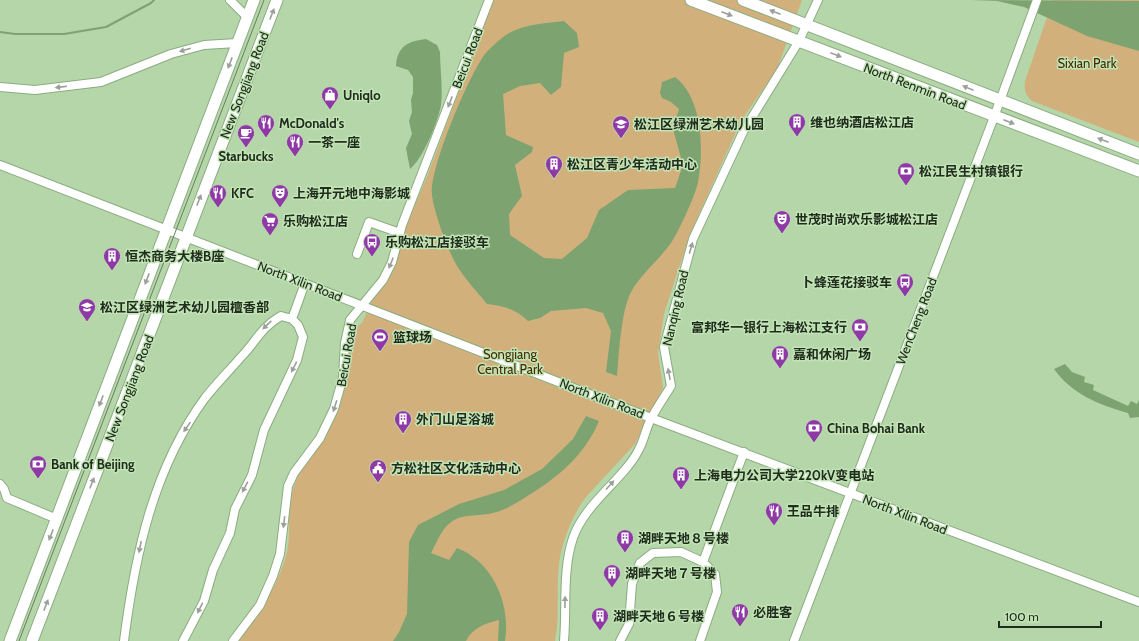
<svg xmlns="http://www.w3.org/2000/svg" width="1139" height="641" font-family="Cabin,'Noto Sans SC',sans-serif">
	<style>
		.green { fill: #d2b07c }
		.water { fill: #7da371 }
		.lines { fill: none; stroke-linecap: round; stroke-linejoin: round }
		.stream { stroke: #7da371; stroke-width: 2 }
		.minor-casing { stroke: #8bac81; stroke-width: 10 }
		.major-casing { stroke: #8bac81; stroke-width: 13 }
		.minor { stroke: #fff; stroke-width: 8 }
		.major { stroke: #fff; stroke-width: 11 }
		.tram { stroke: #687f61; stroke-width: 1 }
		.oneway { fill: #9ba099 }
		.labels { text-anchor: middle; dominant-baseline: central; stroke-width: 3; stroke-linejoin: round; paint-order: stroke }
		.street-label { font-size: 13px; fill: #202d1c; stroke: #c1e3b6 }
		.park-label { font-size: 13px; fill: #432c00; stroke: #c1e3b6 }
		.poi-label { font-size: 13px; font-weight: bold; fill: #202d1c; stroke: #c1e3b6; text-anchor: start }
	</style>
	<rect width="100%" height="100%" fill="#b4d6a9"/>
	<!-- green -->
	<path class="green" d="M 493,0 L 802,0 L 777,69 L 741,121 L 690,234 L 664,314 L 658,353 L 663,388 L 635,444 L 585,498 C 572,517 562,541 559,564 C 556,590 560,615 555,641 L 239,641 C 258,616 277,587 286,556 C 292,535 286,511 293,490 C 301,461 325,441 337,414 C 348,387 347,358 352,330 L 362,323 L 377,291 L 393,269 L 406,225 L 427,177 Z
		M 1053,0 L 1139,0 L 1139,142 L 1032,101 C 1025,95 1024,90 1025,81 Z"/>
	<!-- water -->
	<path class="water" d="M 971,0 L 1139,1 L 1139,51 L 1087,36 L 1024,7 L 997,1 Z
		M 564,21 L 577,33 L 579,47 L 564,53 L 561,87 L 551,95 L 540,83 L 520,86 L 503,94 L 506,135 L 533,147 L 532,152 L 515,165 L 522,196 L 509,214 L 510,235 L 544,258 L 562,259 L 587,238 L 599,210 L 628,190 L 675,188 L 683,165 L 673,129 L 679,109 L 671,102 L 662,98 L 660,93 L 662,82 L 675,77 C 703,98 704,151 698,182 C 696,194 678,233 671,243 C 659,260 641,274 631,292 C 621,311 619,354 617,376 L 606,372 L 611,331 L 603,313 L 586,308 L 551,311 L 540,318 L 528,321 C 516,309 504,306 487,304 C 478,293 467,281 459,269 C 449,254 434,213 432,195 C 429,169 469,75 485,54 C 491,47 503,36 511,32 C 527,24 547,23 564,21 Z
		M 426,39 L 437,45 L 440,52 C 440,69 443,88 441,105 C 438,121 423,159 410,169 L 406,148 L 412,134 L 409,121 L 412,112 L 411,100 L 413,93 L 413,77 L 408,70 L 396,66 C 397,46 409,41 426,39 Z
		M 1065,364 L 1072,372 L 1085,377 L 1084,382 L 1094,385 L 1093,390 L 1128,406 L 1131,401 L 1137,404 L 1139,400 L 1139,417 L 1130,418 L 1128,413 C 1099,405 1072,394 1054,369 Z
		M 586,416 L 599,421 C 585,454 560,476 529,495 C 518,502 506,510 493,513 C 481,516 465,514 454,520 C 442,527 437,542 431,553 L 449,560 L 457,548 C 493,562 511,604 505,641 L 498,641 L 499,620 C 486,623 472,628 466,641 L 393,641 L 399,632 L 407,614 L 409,542 L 418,525 L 459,504 L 504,490 L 542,469 L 573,439 Z"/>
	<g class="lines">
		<!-- stream -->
		<path class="stream" d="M 0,32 L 15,34 L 64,34 L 106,27 L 151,3 L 154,0"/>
		<!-- minor casing -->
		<g class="minor-casing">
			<path id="minor" d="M 230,0 L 247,17
				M 0,87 L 35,90 L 101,82 L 171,54 L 204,45 L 237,43
				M 0,165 L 651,418 L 1139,602
				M 357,254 L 369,222 L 400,233
				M 0,484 L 4,489 L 7,498 L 57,519
				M 703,562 L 744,452
				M 124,641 C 135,555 153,469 205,398 C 216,384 229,371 241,357 C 256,342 261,327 281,316 L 292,319 L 305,283
				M 183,641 L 204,601 L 213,570 L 230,533 L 235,509 L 252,475 L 264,430 L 297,360 L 303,337 L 298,325 L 292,319
				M 233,641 L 260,605 L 273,576 L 280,554 L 288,486 L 294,473 L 320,438 L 334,409 L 343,377 L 345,343 L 350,320 L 383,280 L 392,262 L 402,225 L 489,0
				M 564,641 C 567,607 562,571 573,538 C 583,509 610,489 628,466 C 633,460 638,452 641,445 C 645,436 647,425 652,417 C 658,406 665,396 671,386 L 664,347 L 693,239 L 743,132 L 799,41 L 818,0
				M 620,641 L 629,624 L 632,584 L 640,563 L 653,553 L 681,552 L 703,562 L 715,574 L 717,592 L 700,641
				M 794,641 L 994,117 L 1037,0"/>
		</g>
		<!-- major casing -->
		<g class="major-casing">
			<path id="major" d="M 691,0 L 1139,171
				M 743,0 L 1139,154
				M 10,641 L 254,0
				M 32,641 C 113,427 194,213 277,0"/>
		</g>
		<!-- minor -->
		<use href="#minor" class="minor"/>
		<!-- major -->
		<use href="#major" class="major"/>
		<!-- tram -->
		<path class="tram" d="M 19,641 L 264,0"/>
	</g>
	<!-- one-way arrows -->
	<defs><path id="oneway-solid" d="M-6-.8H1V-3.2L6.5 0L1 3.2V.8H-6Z"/></defs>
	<g class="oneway">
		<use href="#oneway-solid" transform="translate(775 12) rotate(-159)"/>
		<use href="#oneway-solid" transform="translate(272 14) rotate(-69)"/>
		<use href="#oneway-solid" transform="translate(727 14) rotate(21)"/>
		<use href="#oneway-solid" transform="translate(185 50) rotate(164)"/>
		<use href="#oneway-solid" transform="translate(836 55) rotate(21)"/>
		<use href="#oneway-solid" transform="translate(230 63) rotate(111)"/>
		<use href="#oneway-solid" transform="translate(61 87) rotate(173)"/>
		<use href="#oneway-solid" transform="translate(968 88) rotate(-158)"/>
		<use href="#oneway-solid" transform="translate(450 102) rotate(111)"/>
		<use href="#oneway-solid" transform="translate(1009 122) rotate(21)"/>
		<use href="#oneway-solid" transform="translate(1103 140) rotate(-159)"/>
		<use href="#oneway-solid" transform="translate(199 200) rotate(-69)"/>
		<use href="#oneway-solid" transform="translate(691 248) rotate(-74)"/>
		<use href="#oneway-solid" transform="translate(391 263) rotate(112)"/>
		<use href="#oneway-solid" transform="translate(147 279) rotate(111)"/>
		<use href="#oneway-solid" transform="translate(267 325) rotate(137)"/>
		<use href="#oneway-solid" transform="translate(294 367) rotate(117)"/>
		<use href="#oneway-solid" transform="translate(669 374) rotate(-101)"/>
		<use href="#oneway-solid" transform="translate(101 401) rotate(111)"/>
		<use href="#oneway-solid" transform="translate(335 406) rotate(108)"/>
		<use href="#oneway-solid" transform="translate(187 427) rotate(125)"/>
		<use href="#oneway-solid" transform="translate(92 483) rotate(-68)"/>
		<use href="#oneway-solid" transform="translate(610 485) rotate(-48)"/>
		<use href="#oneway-solid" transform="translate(245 487) rotate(118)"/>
		<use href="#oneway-solid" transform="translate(284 522) rotate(97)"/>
		<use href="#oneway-solid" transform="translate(51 535) rotate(111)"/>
		<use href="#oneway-solid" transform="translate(140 547) rotate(101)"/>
		<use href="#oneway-solid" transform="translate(565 602) rotate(-89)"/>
		<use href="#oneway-solid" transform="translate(46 605) rotate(-69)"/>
		<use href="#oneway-solid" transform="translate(200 608) rotate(117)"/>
	</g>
	<!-- icons -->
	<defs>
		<g id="shop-pin" transform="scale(0.9)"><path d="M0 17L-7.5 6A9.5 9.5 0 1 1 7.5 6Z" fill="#8f39a7" stroke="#c1e3b6"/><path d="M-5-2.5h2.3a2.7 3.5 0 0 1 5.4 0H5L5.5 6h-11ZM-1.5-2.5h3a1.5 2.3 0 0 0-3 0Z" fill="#fff"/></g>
		<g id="building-pin" transform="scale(0.9)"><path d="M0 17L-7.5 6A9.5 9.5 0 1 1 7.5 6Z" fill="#8f39a7" stroke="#c1e3b6"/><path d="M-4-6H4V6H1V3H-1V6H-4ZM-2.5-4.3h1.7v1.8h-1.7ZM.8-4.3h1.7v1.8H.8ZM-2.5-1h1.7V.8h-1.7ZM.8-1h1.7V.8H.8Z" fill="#fff"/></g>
		<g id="restaurant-pin" transform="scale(0.9)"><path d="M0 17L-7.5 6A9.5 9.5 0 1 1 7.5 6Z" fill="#8f39a7" stroke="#c1e3b6"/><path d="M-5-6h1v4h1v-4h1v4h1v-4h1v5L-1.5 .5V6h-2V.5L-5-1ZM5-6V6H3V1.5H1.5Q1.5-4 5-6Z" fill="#fff"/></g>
		<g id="school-pin" transform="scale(0.9)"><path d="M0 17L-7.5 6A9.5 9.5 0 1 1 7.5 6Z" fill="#8f39a7" stroke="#c1e3b6"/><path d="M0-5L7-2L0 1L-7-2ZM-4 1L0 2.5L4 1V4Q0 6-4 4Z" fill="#fff"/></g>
		<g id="cafe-pin" transform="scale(0.9)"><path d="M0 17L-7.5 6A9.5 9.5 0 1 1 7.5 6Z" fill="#8f39a7" stroke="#c1e3b6"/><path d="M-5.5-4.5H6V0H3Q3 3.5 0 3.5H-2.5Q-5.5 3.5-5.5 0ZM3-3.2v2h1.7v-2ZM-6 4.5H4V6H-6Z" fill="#fff"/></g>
		<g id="bank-pin" transform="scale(0.9)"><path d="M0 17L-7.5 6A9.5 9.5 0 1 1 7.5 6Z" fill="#8f39a7" stroke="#c1e3b6"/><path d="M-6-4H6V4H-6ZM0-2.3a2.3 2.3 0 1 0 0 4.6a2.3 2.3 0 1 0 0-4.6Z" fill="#fff"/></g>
		<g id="theatre-pin" transform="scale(0.9)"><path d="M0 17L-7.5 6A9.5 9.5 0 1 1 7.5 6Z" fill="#8f39a7" stroke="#c1e3b6"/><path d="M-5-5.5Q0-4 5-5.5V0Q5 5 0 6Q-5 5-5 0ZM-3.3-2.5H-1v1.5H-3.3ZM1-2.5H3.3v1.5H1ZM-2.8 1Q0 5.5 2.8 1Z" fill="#fff"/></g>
		<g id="supermarket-pin" transform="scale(0.9)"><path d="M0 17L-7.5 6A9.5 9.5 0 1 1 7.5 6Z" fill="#8f39a7" stroke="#c1e3b6"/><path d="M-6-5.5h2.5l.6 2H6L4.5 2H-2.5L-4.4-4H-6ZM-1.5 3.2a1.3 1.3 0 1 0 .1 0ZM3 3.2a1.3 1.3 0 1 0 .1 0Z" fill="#fff"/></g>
		<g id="bus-pin" transform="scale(0.9)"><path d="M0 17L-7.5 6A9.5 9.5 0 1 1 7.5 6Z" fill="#8f39a7" stroke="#c1e3b6"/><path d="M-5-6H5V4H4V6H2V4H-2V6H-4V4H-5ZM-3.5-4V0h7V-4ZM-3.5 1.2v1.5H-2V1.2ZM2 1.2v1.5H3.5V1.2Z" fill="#fff"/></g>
		<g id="stadium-pin" transform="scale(0.9)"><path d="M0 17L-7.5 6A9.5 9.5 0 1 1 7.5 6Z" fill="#8f39a7" stroke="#c1e3b6"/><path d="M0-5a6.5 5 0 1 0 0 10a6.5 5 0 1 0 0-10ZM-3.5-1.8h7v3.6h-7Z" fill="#fff"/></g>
		<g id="civic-pin" transform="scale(0.9)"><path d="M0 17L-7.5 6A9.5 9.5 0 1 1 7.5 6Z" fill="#8f39a7" stroke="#c1e3b6"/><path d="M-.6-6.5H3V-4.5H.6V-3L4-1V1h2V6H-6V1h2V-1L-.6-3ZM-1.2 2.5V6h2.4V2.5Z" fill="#fff"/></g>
	</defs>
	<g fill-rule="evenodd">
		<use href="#shop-pin" x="330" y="95"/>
		<use href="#building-pin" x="797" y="122"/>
		<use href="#restaurant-pin" x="266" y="123"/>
		<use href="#school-pin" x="621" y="124"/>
		<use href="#cafe-pin" x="246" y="133"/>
		<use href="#restaurant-pin" x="295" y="142"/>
		<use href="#building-pin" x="554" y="164"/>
		<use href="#bank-pin" x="906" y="171"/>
		<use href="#restaurant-pin" x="218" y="193"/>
		<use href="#theatre-pin" x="280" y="193"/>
		<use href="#theatre-pin" x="782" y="219"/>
		<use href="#supermarket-pin" x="270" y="221"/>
		<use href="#bus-pin" x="372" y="242"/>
		<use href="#building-pin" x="112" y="256"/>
		<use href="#bus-pin" x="905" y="282"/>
		<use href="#school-pin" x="87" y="307"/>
		<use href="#bank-pin" x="860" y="327"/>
		<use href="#stadium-pin" x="380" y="337"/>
		<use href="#building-pin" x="780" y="354"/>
		<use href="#building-pin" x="403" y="419"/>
		<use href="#bank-pin" x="814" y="428"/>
		<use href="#bank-pin" x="38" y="464"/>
		<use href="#civic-pin" x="378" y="468"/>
		<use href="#building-pin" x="681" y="475"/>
		<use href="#restaurant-pin" x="774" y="511"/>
		<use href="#building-pin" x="625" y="538"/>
		<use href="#building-pin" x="612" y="573"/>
		<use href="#restaurant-pin" x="740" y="612"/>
		<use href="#building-pin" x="600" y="616"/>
	</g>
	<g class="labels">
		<!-- street labels -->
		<g class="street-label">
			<text transform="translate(467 58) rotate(-69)">Beicui Road</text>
			<text transform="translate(244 85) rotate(-69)">New Songjiang Road</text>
			<text transform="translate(915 86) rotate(21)">North Renmin Road</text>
			<text transform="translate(300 281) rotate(21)">North Xilin Road</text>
			<text transform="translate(675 308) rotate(-77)">Nanqing Road</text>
			<text transform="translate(916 321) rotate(-69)">WenCheng Road</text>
			<text transform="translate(346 355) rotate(-80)">Beicui Road</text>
			<text transform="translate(129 388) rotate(-69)">New Songjiang Road</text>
			<text transform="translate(602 398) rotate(21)">North Xilin Road</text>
			<text transform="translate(905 514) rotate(21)">North Xilin Road</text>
		</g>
		<!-- park labels -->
		<g class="park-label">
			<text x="1087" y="63">Sixian Park</text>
			<text x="510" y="354">Songjiang<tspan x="510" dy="15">Central Park</tspan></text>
		</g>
		<!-- poi labels -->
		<g class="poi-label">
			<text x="343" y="95">Uniqlo</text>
			<text x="810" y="122">维也纳酒店松江店</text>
			<text x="279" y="123">McDonald's</text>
			<text x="634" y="124">松江区绿洲艺术幼儿园</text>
			<text x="308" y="142">一茶一座</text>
			<text x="246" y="156" text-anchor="middle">Starbucks</text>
			<text x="567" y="164">松江区青少年活动中心</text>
			<text x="919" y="171">松江民生村镇银行</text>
			<text x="231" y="193">KFC</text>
			<text x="293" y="193">上海开元地中海影城</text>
			<text x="795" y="219">世茂时尚欢乐影城松江店</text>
			<text x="283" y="221">乐购松江店</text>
			<text x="385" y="242">乐购松江店接驳车</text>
			<text x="125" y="256">恒杰商务大楼B座</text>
			<text x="892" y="282" text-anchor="end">卜蜂莲花接驳车</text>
			<text x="100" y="307">松江区绿洲艺术幼儿园檀香部</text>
			<text x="847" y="327" text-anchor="end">富邦华一银行上海松江支行</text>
			<text x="393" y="337">篮球场</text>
			<text x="793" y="354">嘉和休闲广场</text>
			<text x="416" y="419">外门山足浴城</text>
			<text x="827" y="428">China Bohai Bank</text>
			<text x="51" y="464">Bank of Beijing</text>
			<text x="391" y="468">方松社区文化活动中心</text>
			<text x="694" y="475">上海电力公司大学220kV变电站</text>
			<text x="787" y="511">王品牛排</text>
			<text x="638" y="538">湖畔天地８号楼</text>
			<text x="625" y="573">湖畔天地７号楼</text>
			<text x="753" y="612">必胜客</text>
			<text x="613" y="616">湖畔天地６号楼</text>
		</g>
	</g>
	<!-- scale -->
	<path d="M999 621v6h102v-6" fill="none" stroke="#202d1c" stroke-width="2"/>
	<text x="1005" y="621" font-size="12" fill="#202d1c" stroke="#c1e3b6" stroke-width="3" paint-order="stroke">100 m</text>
</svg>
